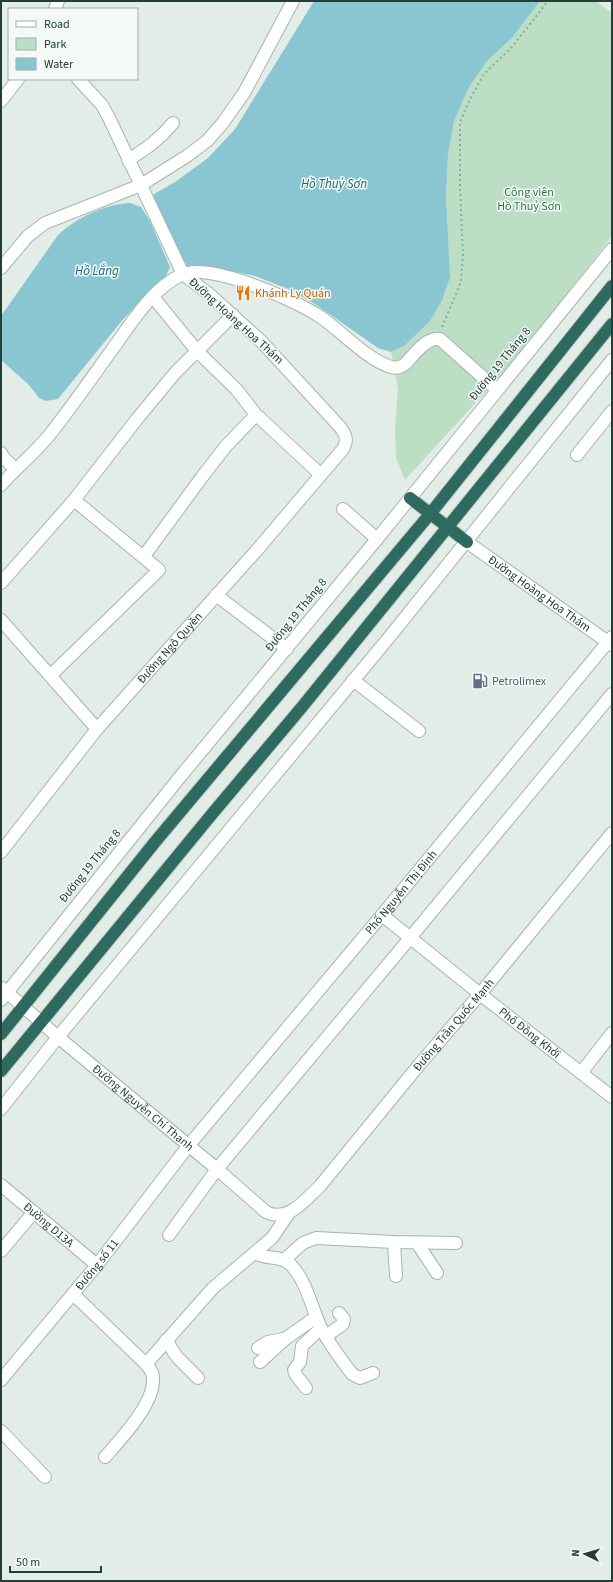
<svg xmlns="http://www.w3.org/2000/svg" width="613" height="1582" font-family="'Source Sans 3',sans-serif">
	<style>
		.green { fill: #bbdec5 }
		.water { fill: #8ac6d2 }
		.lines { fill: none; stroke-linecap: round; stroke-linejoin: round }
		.minor-casing { stroke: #a5b5af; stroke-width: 14 }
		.highway-casing { stroke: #c1c9c7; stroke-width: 14 }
		.path { stroke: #83b0a3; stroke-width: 2; stroke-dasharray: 2 3; stroke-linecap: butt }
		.minor { stroke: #fff; stroke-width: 12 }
		.highway { stroke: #2e6a5f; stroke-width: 12 }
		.labels { text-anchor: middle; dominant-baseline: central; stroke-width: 3; stroke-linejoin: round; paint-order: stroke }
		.park-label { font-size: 12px; fill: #2c7549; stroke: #f3f9f6 }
		.food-label { font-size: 12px; fill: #c56008; stroke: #f3f9f6; text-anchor: start }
		.street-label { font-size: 12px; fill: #223e37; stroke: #f3f9f6 }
		.service-label { font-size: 12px; fill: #4e5e75; stroke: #f3f9f6; text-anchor: start }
		.water-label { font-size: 13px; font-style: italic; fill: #1c697a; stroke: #f3f9f6 }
	</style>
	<rect width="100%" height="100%" fill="#e3ede8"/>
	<!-- green -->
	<path class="green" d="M 540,1 L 596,1 L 612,13 L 612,236 L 523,351 L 405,480 L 396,458 L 395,429 L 398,389 L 391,352 L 404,346 L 446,199 L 448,154 L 454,121 L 469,87 L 487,61 L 512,38 Z"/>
	<!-- water -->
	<path class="water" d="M 314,1 L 540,1 L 512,38 L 487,61 L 469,87 L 454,121 L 448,154 L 446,199 L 450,277 L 442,300 L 430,321 L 404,346 L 391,352 L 378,348 L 315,304 L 288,289 L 255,276 L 221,269 L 200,267 L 190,269 L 185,267 L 151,201 L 154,194 L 175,182 L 208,158 L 235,129 Z
		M 130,203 L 141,207 L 150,221 L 170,267 L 164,281 L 152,291 L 125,317 L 58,399 L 46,401 L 39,398 L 29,385 L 1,360 L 1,316 L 58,235 C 76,218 105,204 130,203 Z"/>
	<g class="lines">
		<!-- minor casing -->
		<g class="minor-casing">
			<g id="minor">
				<path d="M 55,9 L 58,1"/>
				<path d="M 1,101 L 18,79"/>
				<path d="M 128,160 C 146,149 160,139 173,123"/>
				<path d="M 1,268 L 28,236 L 45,223 L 141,185 L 187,156 L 207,141 L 222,124 L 244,93 L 293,1"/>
				<path d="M 153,297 L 197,351 L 237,390 L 257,416"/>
				<path d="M 1,453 L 3,457 L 15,469"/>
				<path d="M 577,455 L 612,411"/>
				<path d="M 1,485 C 17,467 36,452 51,433 C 73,405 93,376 114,347 C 132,322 152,289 181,275 C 209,261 298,301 322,318 C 343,333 368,360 391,367 C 397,369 401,367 405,364 C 414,355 426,337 440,339 L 497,390"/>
				<path d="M 343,509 L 377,539"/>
				<path id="s1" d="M 467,542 L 612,645"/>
				<path d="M 144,556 L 202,477 L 226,446 L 254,417 L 259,417 L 262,420 L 321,475"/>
				<path d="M 1,583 L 74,500 L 137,419 L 175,373 L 233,315"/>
				<path d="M 216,595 L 287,649"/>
				<path d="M 1,620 L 97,729"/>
				<path d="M 51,675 L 159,570 L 74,500"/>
				<path d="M 353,680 L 419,731"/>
				<path id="s2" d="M 1,852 L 97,729 L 257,550 L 343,449 C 348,440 346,435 340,427 L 261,341 L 209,294 L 183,274 L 110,120 L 102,105 L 78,79"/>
				<path id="s3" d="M 382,915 L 480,994 L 612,1097"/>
				<path id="s4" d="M 2,988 L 58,1037 L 217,1169 L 266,1212 C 288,1223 305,1200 320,1186 L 419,1065 L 480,994 L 612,833"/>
				<path d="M 1,1000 L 180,777 L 377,539 L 612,249"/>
				<path d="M 581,1073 L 612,1033"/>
				<path d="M 1,1109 L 58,1037 L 391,635 L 612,360"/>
				<path id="s5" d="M 1,1185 L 97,1265"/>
				<path d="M 169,1235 L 217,1169 L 410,938 L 612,694"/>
				<path d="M 394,1242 L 396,1276"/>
				<path d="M 417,1243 L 437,1273"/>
				<path d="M 1,1251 L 34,1212"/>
				<path d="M 255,1253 C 266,1260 281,1255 290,1264 C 307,1281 311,1307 321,1328 C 329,1344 341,1359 352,1374 L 360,1378 L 373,1373"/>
				<path d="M 284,1260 L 303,1243 L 316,1238 L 394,1242 L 456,1243"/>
				<path d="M 73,1294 L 146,1364 C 150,1369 153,1372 153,1378 C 155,1403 121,1439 105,1457"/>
				<path d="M 326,1336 L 343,1324 L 344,1319 L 339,1313"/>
				<path d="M 166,1340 L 177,1357 L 198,1378"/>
				<path d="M 258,1348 L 268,1342 L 283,1339"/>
				<path d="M 260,1362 L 285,1339 L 316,1317"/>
				<path d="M 146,1364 L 213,1288 L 272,1238 L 289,1213"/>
				<path id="s6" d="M 1,1380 L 97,1265 L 189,1145 L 382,915 L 612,637"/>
				<path d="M 306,1388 L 296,1375 L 294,1370 L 300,1362 L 302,1346 L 321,1328"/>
				<path d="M 1,1431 L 45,1477"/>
			</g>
		</g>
		<!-- highway casing -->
		<g class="highway-casing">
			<path id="highway" d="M 410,498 L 467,542
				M 1,1034 L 155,842 L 430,514 L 612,286
				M 1,1071 L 212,814 L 302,707 L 612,324"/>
		</g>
		<!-- path -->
		<path class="path" d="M 442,327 L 461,282 L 463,254 L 460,187 L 460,122 L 470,99 L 484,74 L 512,47 L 548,1"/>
		<!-- minor -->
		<use href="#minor" class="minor"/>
		<!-- highway -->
		<use href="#highway" class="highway"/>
	</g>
	<!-- icons -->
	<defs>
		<g id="restaurant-bare" transform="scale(1.2)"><path d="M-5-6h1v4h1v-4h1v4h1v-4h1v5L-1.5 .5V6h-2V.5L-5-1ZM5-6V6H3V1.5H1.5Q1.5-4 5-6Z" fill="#e8710a" stroke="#f3f9f6" stroke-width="2.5" paint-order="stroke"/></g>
		<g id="fuel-bare" transform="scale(1.2)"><path d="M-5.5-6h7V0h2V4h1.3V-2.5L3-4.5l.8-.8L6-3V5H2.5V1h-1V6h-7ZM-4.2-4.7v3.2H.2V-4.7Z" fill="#5c6f8a" stroke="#f3f9f6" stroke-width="2.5" paint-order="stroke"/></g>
	</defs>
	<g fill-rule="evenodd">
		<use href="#restaurant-bare" x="243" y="293"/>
		<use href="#fuel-bare" x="480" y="681"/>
	</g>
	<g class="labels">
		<!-- park labels -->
		<g class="park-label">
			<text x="529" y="192">Công viên<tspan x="529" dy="14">Hồ Thuỷ Sơn</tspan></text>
		</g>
		<!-- food labels -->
		<g class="food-label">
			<text x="255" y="293">Khánh Ly Quán</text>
		</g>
		<!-- street labels -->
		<g class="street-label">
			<text transform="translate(236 321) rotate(42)">Đường Hoàng Hoa Thám</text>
			<text transform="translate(500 364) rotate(-51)">Đường 19 Tháng 8</text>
			<text stroke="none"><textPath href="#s1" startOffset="89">Đường Hoàng Hoa Thám</textPath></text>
			<text transform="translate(296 615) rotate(-51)">Đường 19 Tháng 8</text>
			<text stroke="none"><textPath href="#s2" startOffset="265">Đường Ngô Quyền</textPath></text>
			<text transform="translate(90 866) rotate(-51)">Đường 19 Tháng 8</text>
			<text stroke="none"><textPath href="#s6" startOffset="631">Phố Nguyễn Thị Định</textPath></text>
			<text stroke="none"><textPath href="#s4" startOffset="620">Đường Trần Quốc Mạnh</textPath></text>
			<text stroke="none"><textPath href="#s3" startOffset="189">Phố Đồng Khởi</textPath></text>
			<text stroke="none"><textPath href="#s4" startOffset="185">Đường Nguyễn Chí Thanh</textPath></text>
			<text stroke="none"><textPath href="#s5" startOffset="62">Đường D13A</textPath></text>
			<text stroke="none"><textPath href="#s6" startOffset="150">Đường số 11</textPath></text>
		</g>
		<!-- service labels -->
		<g class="service-label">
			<text x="492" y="681">Petrolimex</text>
		</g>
		<!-- water labels -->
		<g class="water-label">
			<text x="334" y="184">Hồ Thuỷ Sơn</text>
			<text x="97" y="271">Hồ Lắng</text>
		</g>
	</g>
	<!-- border -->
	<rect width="613" height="1582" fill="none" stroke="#223e37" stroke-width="4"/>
	<!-- legend -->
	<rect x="8" y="8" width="130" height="72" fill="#f3f9f6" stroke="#9faeaa"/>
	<rect x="16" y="21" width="20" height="6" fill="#ffffff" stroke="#9faeaa"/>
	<text x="44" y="28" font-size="12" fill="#223e37">Road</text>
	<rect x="16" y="38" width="20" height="12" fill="#bbdec5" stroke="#9faeaa"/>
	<text x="44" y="48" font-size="12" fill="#223e37">Park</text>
	<rect x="16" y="58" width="20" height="12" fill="#8ac6d2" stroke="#9faeaa"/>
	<text x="44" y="68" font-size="12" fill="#223e37">Water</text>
	<!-- north arrow -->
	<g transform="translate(585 1554) rotate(275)" stroke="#f3f9f6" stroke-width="3" paint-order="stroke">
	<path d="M0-3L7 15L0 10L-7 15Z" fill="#223e37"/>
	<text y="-6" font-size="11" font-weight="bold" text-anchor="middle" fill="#223e37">N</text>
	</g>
	<!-- scale -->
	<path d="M10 1566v6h91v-6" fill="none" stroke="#223e37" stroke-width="2"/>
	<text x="16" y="1566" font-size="12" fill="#223e37" stroke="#f3f9f6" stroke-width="3" paint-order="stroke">50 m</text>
</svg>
